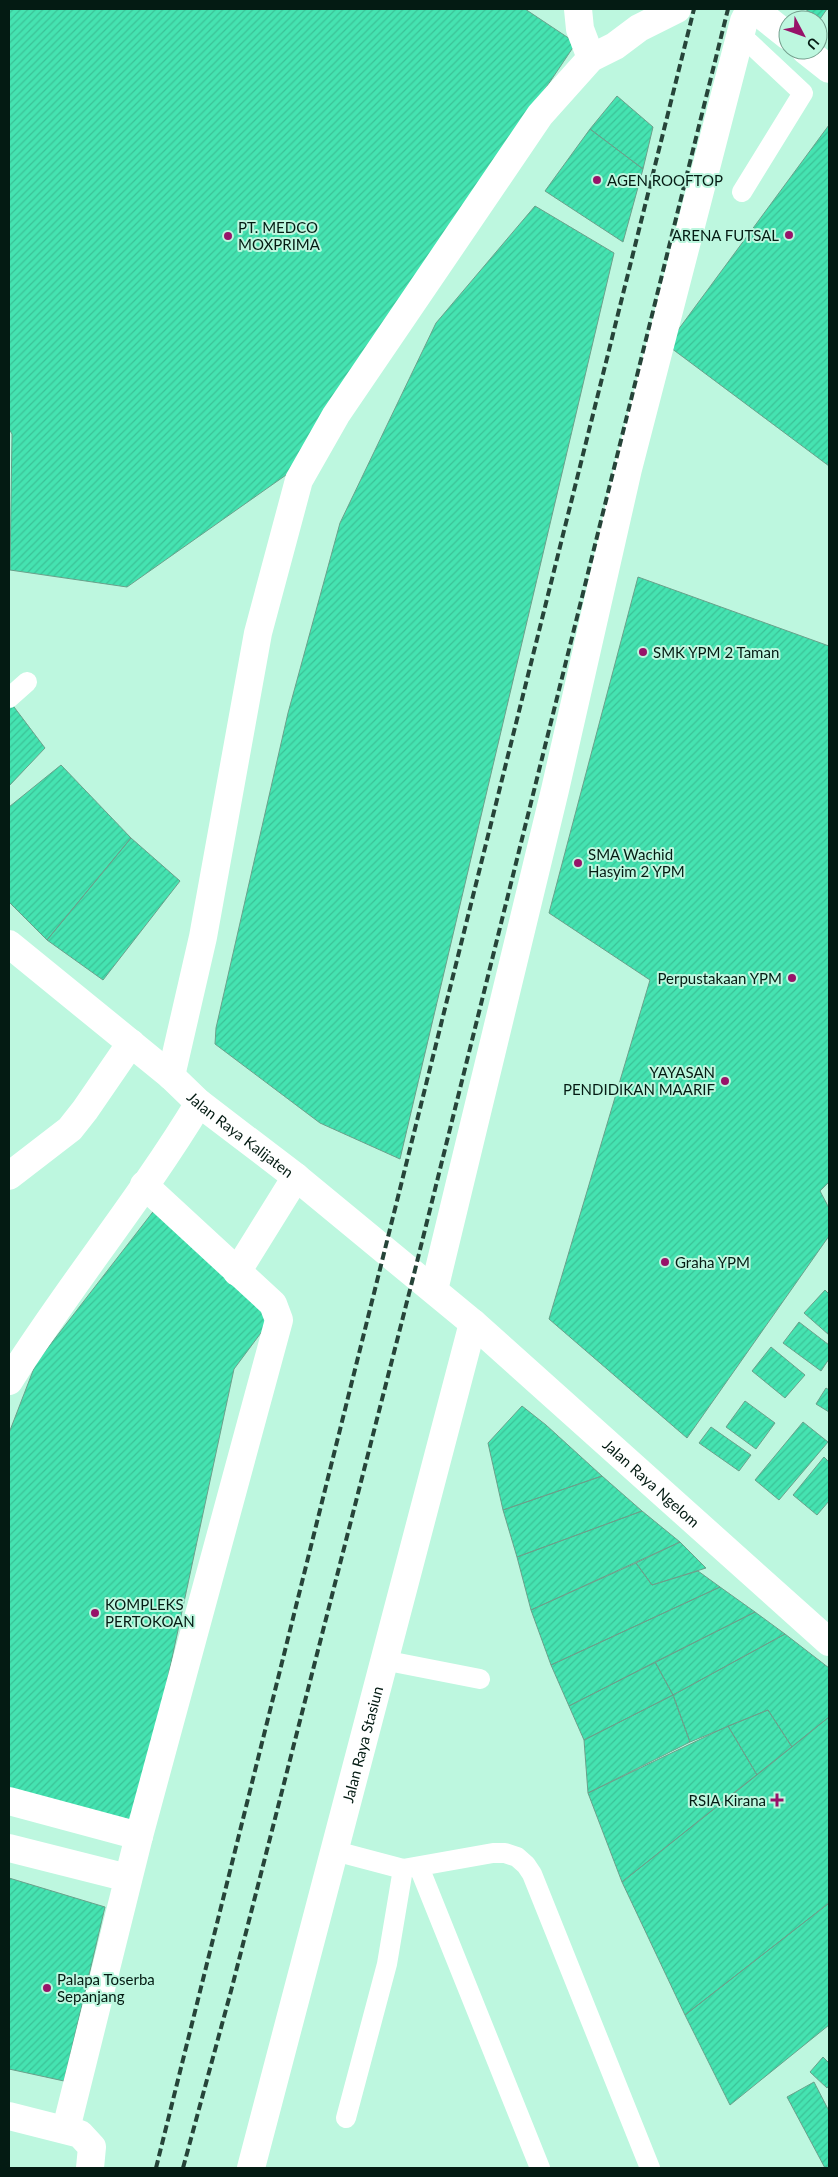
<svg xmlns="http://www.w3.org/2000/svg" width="838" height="2177" font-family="Lato,sans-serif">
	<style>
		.building { fill: url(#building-hatch); stroke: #6aa18b }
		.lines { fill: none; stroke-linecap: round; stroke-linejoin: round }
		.lane { stroke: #fff; stroke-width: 20 }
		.street { stroke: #fff; stroke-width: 28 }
		.primary { stroke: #fff; stroke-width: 28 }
		.rail { stroke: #264439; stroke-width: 4; stroke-dasharray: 8 4; stroke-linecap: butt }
		.poi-dot { fill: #971369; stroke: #bdf7df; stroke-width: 2 }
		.labels { text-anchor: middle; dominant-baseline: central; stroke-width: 4; stroke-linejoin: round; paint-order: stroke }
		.poi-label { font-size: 15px; fill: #041b13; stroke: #bdf7df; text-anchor: start }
		.street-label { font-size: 15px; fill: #041b13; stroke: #bdf7df }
	</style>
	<defs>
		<pattern id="building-hatch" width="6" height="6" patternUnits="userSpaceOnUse" patternTransform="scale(1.25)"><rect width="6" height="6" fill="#45e3b1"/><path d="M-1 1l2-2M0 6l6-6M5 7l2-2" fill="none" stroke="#3bc297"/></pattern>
	</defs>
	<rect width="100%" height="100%" fill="#bdf7df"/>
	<!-- building -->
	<path class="building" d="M 9,9 L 525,9 L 576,43 L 286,475 L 127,587 L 10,570 L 12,434 L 9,429 Z
		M 805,9 L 827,9 L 820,19 Z
		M 617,96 L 653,127 L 643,169 L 590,129 Z
		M 829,125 L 829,466 L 667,345 Z
		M 590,129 L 643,169 L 623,242 L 545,191 Z
		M 535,206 L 614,253 L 400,1159 L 320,1123 L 215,1044 L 216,1028 L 288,713 L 340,523 L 436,323 Z
		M 638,577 L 829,646 L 829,1182 L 820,1191 L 829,1208 L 829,1236 L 687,1438 L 549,1319 L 650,980 L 549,913 Z
		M 11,703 L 45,748 L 9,786 L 9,704 Z
		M 61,765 L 131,838 L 47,940 L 9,902 L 9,807 Z
		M 131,838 L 180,881 L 103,980 L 47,940 Z
		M 159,1204 L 275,1314 L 234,1369 L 136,1826 L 9,1793 L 9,1433 L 36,1363 Z
		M 825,1290 L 829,1294 L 829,1335 L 804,1313 Z
		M 799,1322 L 829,1345 L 829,1359 L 821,1371 L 783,1343 Z
		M 771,1347 L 805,1375 L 785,1398 L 752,1371 Z
		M 826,1388 L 829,1390 L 829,1412 L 816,1404 Z
		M 745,1401 L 775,1423 L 756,1449 L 726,1427 Z
		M 522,1406 L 546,1425 L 602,1476 L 503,1510 L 488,1443 Z
		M 803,1422 L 828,1442 L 779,1500 L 755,1480 Z
		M 711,1427 L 751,1455 L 739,1471 L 699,1443 Z
		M 824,1457 L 829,1462 L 829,1501 L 817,1515 L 793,1495 Z
		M 602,1476 L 642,1511 L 517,1557 L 503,1510 Z
		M 642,1511 L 680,1542 L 531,1610 L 517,1557 Z
		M 680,1542 L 706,1568 L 652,1585 L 636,1563 Z
		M 636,1563 L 652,1585 L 698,1571 L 720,1587 L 551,1665 L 531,1610 Z
		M 720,1587 L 755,1612 L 569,1706 L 551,1665 Z
		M 755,1612 L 785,1634 L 673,1695 L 655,1662 Z
		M 785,1634 L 829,1668 L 829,1717 L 792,1747 L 768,1710 L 690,1742 L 673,1695 Z
		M 655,1662 L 673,1695 L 584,1740 L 569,1706 Z
		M 673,1695 L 690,1742 L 588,1793 L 584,1740 Z
		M 768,1710 L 792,1747 L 757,1775 L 728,1726 Z
		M 829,1717 L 829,1903 L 685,2015 L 622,1882 Z
		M 728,1726 L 757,1775 L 622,1882 L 588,1793 Z
		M 9,1878 L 105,1907 L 64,2081 L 9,2069 Z
		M 829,1903 L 829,2025 L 730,2105 L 685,2015 Z
		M 823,2057 L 829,2063 L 829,2085 L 827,2088 L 810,2072 Z
		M 814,2082 L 829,2111 L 829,2168 L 825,2168 L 787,2097 Z"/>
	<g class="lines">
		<!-- lane -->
		<path class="lane" d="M 741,35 L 803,93 L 742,192
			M 9,698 L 27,682
			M 383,1660 L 480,1679
			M 335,1851 L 403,1869 L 493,1853 L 505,1853 L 517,1857 L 526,1865 L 532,1874 L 650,2168
			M 419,1867 L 540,2168
			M 346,2118 L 387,1964 L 403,1869"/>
		<!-- street -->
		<g class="street">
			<path d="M 578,9 L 580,29 L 591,58"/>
			<path d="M 754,9 L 788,36"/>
			<path d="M 805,50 L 829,69"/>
			<path d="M 171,1076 L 203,937 L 258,633 L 299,480 L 336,415 L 540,115 L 591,58 L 615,46 L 639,28 L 677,9"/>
			<path d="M 9,1176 L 70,1129 L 85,1110 L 131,1043"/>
			<path d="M 237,1272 L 296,1177"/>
			<path d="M 434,1290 L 555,790 L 628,469 L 744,21 L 750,9"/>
			<path d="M 9,1381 C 69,1286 141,1199 199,1103"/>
			<path d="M 9,1801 L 139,1836"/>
			<path d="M 9,1848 L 128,1878"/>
			<path d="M 9,2116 L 80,2134 L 92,2147 L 90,2168"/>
			<path d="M 66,2129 L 139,1836 L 279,1320 L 273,1304 L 144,1185"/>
			<path id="s1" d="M 251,2168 L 473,1323"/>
		</g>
		<!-- primary -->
		<path class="primary" id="s2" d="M 9,944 L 171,1076 L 199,1103 L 296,1177 L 473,1323 L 829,1642"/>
		<!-- rail -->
		<path class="rail" d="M 156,2168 L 694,9
			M 183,2168 L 231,1991 L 414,1274 L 728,9"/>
	</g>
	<!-- markers -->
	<g class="poi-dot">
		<circle cx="597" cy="180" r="5"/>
		<circle cx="789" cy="235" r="5"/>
		<circle cx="228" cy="236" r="5"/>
		<circle cx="643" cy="652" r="5"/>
		<circle cx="578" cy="863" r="5"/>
		<circle cx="792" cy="978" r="5"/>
		<circle cx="725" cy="1081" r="5"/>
		<circle cx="665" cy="1262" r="5"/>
		<circle cx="95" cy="1613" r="5"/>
		<path d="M774.5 1792.5h5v5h5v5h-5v5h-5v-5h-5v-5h5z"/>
		<circle cx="47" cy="1988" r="5"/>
	</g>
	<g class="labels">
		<!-- poi labels -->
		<g class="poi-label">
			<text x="607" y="180">AGEN ROOFTOP</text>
			<text x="238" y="227">PT. MEDCO<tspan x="238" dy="17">MOXPRIMA</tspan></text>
			<text x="779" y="235" text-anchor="end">ARENA FUTSAL</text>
			<text x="653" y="652">SMK YPM 2 Taman</text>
			<text x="588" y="854">SMA Wachid<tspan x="588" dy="17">Hasyim 2 YPM</tspan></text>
			<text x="782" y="978" text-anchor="end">Perpustakaan YPM</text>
			<text x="715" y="1072" text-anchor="end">YAYASAN<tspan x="715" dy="17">PENDIDIKAN MAARIF</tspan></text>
			<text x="675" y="1262">Graha YPM</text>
			<text x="105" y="1604">KOMPLEKS<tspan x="105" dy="17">PERTOKOAN</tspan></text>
			<text x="766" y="1800" text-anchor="end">RSIA Kirana</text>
			<text x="57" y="1979">Palapa Toserba<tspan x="57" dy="17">Sepanjang</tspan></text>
		</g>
		<!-- street labels -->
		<g class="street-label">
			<text stroke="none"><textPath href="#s2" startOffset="300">Jalan Raya Kalijaten</textPath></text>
			<text stroke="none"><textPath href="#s2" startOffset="839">Jalan Raya Ngelom</textPath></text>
			<text stroke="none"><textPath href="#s1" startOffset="438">Jalan Raya Stasiun</textPath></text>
		</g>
	</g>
	<!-- border -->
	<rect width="838" height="2177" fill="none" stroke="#041b13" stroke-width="20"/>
	<!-- north arrow -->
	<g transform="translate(803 35) rotate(131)"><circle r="24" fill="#bdf7df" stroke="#739f8d"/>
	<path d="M0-4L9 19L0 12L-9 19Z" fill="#971369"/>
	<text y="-8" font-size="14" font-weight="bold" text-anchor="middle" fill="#041b13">U</text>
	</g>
</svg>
